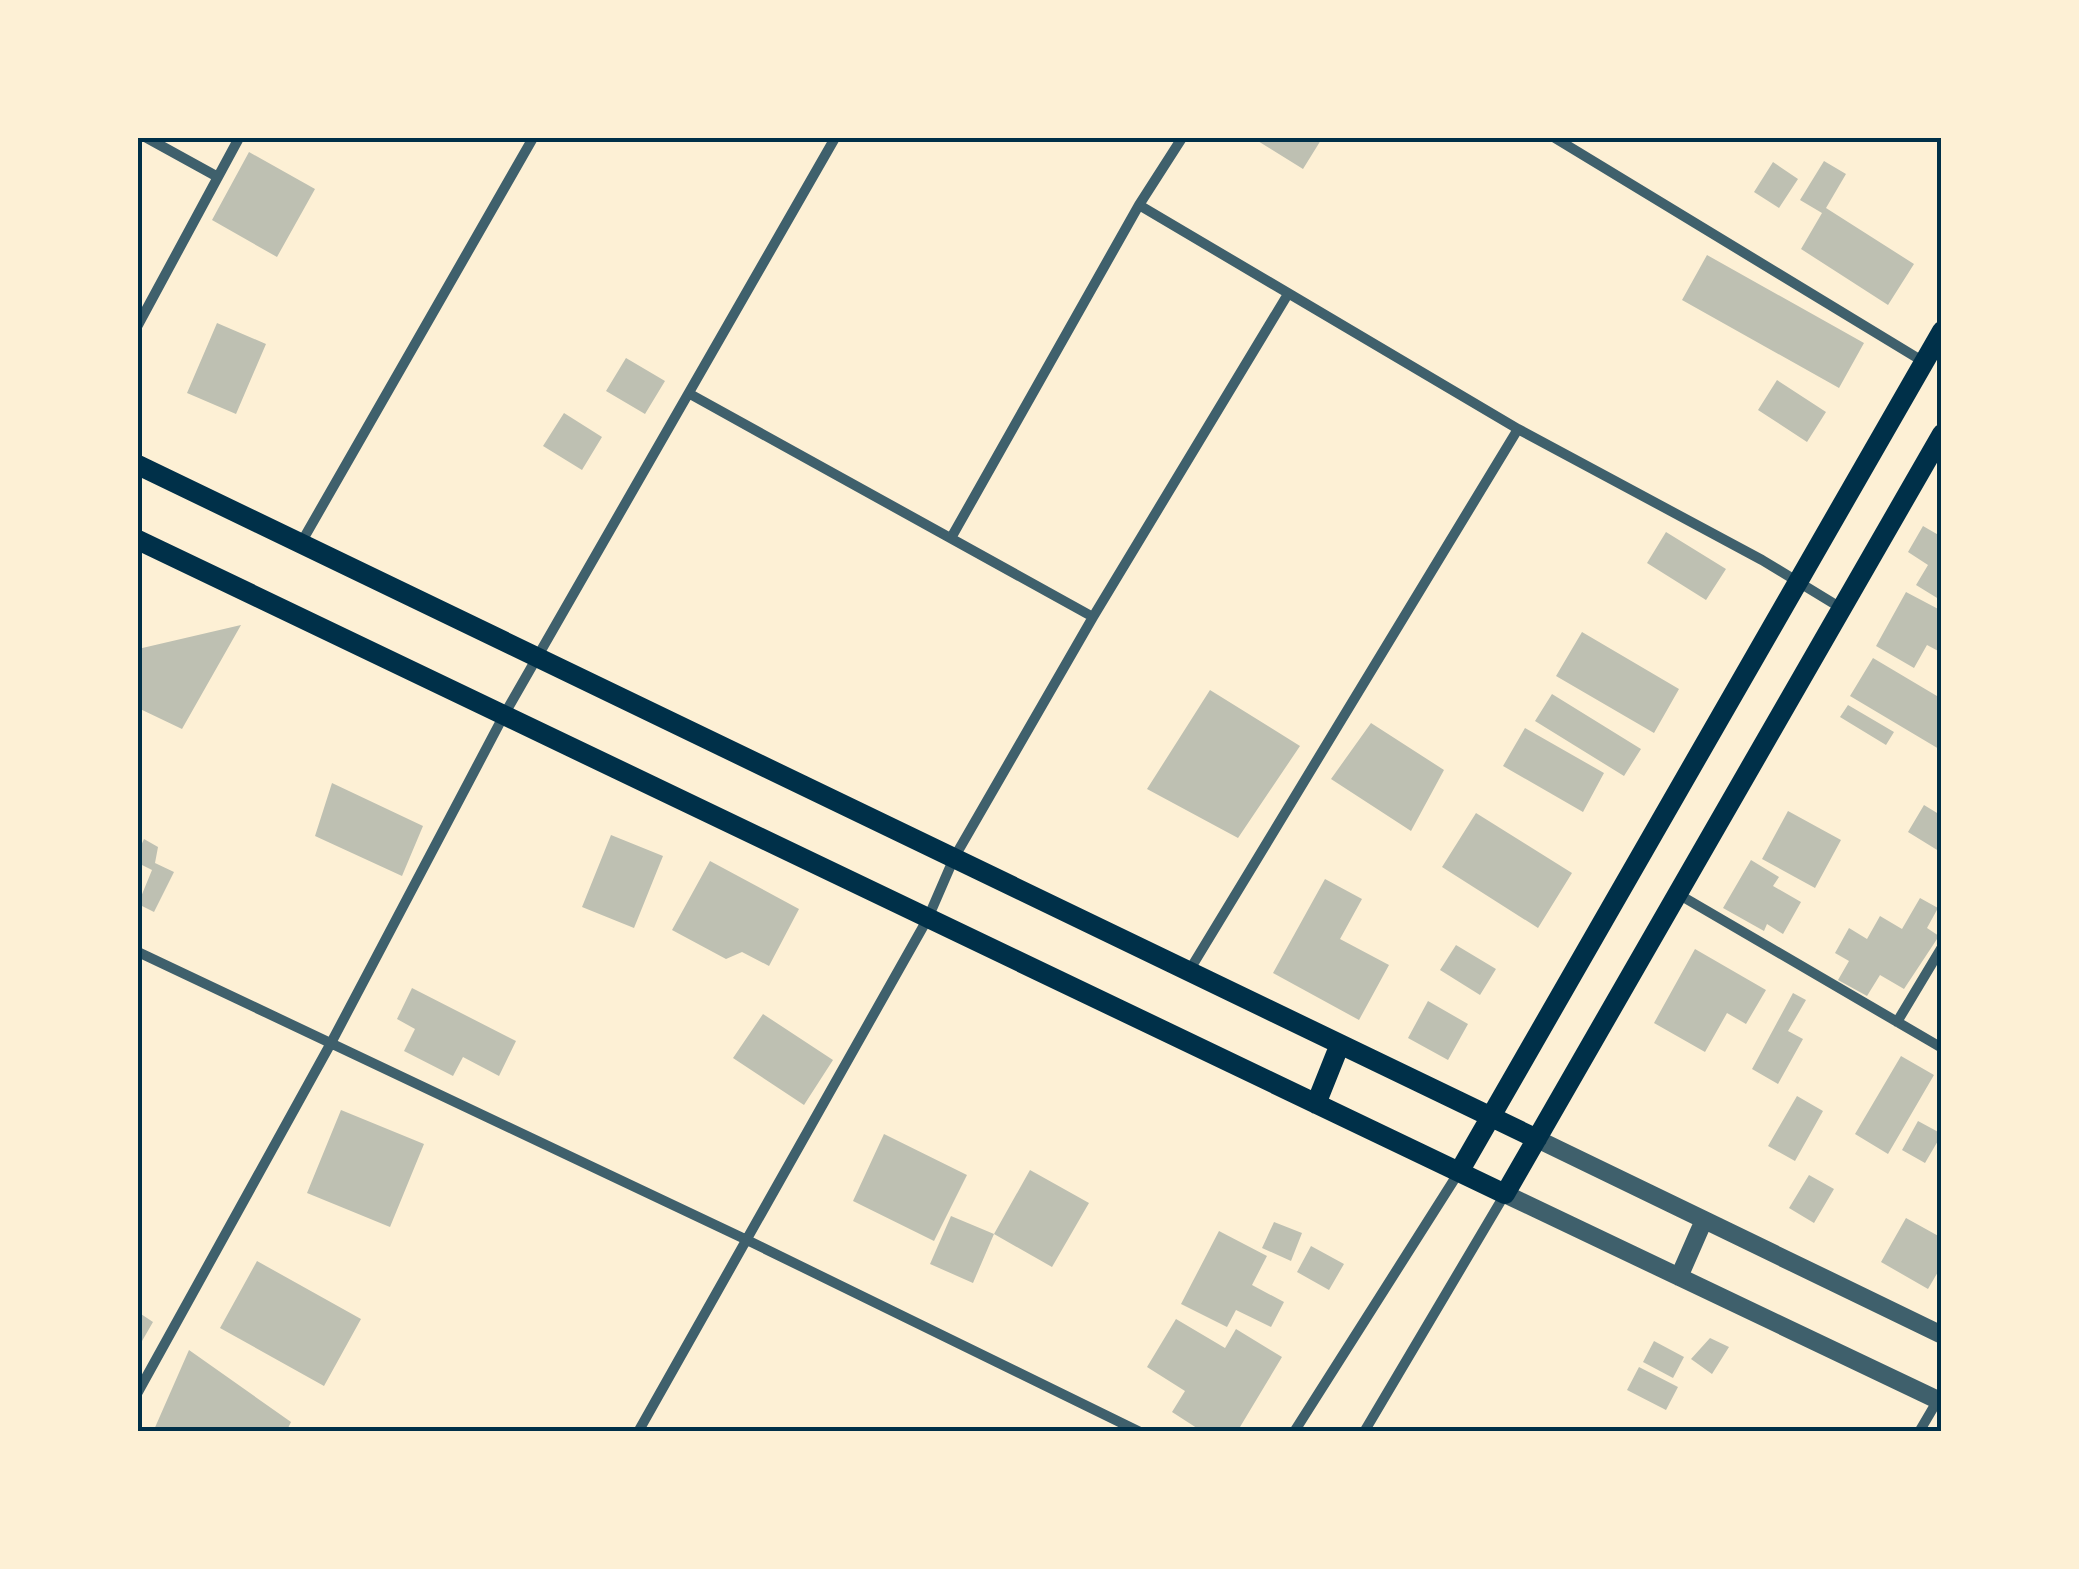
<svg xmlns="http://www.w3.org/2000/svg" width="2079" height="1569" font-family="'Varela Round',sans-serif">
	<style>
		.building { fill: #bec0b2 }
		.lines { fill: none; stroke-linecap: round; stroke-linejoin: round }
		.minor { stroke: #3f606c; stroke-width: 10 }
		.tertiary { stroke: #3f606c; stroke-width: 18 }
		.secondary { stroke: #003049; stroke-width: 20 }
		.neatline { fill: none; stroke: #003049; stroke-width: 4 }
	</style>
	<rect width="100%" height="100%" fill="#fdf0d5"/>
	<!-- building -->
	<path class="building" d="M 1253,138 L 1317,138 L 1321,140 L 1303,169 Z
		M 249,152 L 315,189 L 277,257 L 212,220 Z
		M 1824,161 L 1846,174 L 1826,208 L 1914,264 L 1888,305 L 1801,249 L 1822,213 L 1800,200 Z
		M 1773,162 L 1798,179 L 1779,208 L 1754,192 Z
		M 1707,255 L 1864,343 L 1839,388 L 1682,300 Z
		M 217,323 L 266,344 L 236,414 L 187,393 Z
		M 626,358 L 665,381 L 645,414 L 606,391 Z
		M 1777,380 L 1826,412 L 1807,442 L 1758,410 Z
		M 564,413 L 602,437 L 582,470 L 543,446 Z
		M 1923,526 L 1942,537 L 1942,601 L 1916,585 L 1928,565 L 1908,552 Z
		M 1666,532 L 1726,569 L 1706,600 L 1647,563 Z
		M 1906,592 L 1942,611 L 1942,653 L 1927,645 L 1914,668 L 1876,646 Z
		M 241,625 L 182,729 L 138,708 L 138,649 Z
		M 1582,632 L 1679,689 L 1654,733 L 1556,676 Z
		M 1873,658 L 1942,699 L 1939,749 L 1850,696 Z
		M 1210,690 L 1300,746 L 1238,838 L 1147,789 Z
		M 1552,694 L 1641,749 L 1624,776 L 1535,721 Z
		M 1848,705 L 1894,732 L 1886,745 L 1840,717 Z
		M 1371,723 L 1444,770 L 1411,831 L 1331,779 Z
		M 1525,728 L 1604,773 L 1583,812 L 1503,766 Z
		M 332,783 L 423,826 L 402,876 L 315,836 Z
		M 1924,805 L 1942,816 L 1942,853 L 1908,832 Z
		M 1788,811 L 1841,840 L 1815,888 L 1762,859 Z
		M 1476,813 L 1572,873 L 1538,928 L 1442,867 Z
		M 611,835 L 663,856 L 634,928 L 582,907 Z
		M 144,839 L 158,847 L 155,863 L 174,872 L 154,912 L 138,904 L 152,870 L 138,863 L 138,852 Z
		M 1751,860 L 1779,877 L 1773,886 L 1801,902 L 1783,934 L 1767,924 L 1764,931 L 1723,908 Z
		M 710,861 L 799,909 L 769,966 L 742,952 L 726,959 L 672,930 Z
		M 1325,879 L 1362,899 L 1340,939 L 1389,965 L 1359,1020 L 1273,973 Z
		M 1920,898 L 1938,908 L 1927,928 L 1939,936 L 1904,989 L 1880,975 L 1867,996 L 1838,980 L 1849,961 L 1835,953 L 1849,928 L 1867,939 L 1880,916 L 1902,929 Z
		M 1456,945 L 1496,969 L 1480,995 L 1440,970 Z
		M 1695,949 L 1766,990 L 1746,1024 L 1727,1013 L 1705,1052 L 1654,1023 Z
		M 412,988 L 516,1041 L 499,1076 L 463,1057 L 453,1076 L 404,1051 L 415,1029 L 397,1019 Z
		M 1793,993 L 1806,1000 L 1788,1031 L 1803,1039 L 1778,1084 L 1752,1069 Z
		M 1428,1001 L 1468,1024 L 1448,1060 L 1408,1038 Z
		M 763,1014 L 833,1060 L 804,1105 L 733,1058 Z
		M 1901,1056 L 1934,1075 L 1888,1154 L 1855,1134 Z
		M 1797,1096 L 1823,1111 L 1795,1161 L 1768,1146 Z
		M 341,1110 L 424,1144 L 390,1227 L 307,1193 Z
		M 1918,1121 L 1942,1134 L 1925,1163 L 1902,1150 Z
		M 884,1134 L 967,1175 L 934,1241 L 853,1201 Z
		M 1030,1170 L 1089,1203 L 1052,1267 L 994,1234 Z
		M 1809,1175 L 1834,1189 L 1814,1223 L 1789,1208 Z
		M 951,1216 L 994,1234 L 973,1283 L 930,1264 Z
		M 1906,1218 L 1942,1238 L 1942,1265 L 1928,1289 L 1881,1262 Z
		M 1274,1222 L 1302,1233 L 1291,1261 L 1262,1248 Z
		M 1219,1231 L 1267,1256 L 1252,1285 L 1284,1302 L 1271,1327 L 1236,1310 L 1227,1327 L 1181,1304 Z
		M 1311,1246 L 1344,1264 L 1329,1290 L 1297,1272 Z
		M 257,1261 L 361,1319 L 324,1386 L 220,1328 Z
		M 138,1312 L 153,1322 L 138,1348 Z
		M 1176,1319 L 1225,1348 L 1236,1329 L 1282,1357 L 1237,1432 L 1203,1432 L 1172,1412 L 1185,1391 L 1147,1367 Z
		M 1710,1338 L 1729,1347 L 1712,1374 L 1691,1359 Z
		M 1654,1341 L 1684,1357 L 1673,1378 L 1643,1362 Z
		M 189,1350 L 291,1422 L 286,1432 L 153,1432 Z
		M 1639,1367 L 1678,1387 L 1666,1410 L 1627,1390 Z"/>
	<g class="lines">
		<!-- minor -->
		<path class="minor" d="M 147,138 L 216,176
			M 1555,138 L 1924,362
			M 1139,205 L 1518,429 L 1762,560 L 1841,608
			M 138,325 L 239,138
			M 690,394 L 1093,617
			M 951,538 L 1139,205 L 1182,138
			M 301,543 L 533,138
			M 1678,894 L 1942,1048
			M 138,952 L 747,1240 L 1140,1432
			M 1189,971 L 1518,429
			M 1897,1022 L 1942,947
			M 138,1392 L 331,1043 L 504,715 L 835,138
			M 638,1432 L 928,918 L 954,858 L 1093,617 L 1288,294
			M 1294,1432 L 1459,1172
			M 1364,1432 L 1505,1194
			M 1919,1432 L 1939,1398"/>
		<!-- tertiary -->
		<path class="tertiary" d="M 1537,1139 L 1942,1335
			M 1505,1194 L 1942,1402
			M 1679,1277 L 1704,1220"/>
		<!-- secondary -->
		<path class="secondary" d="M 138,465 L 1537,1139
			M 138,540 L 1505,1194 L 1942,434
			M 1316,1104 L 1340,1044
			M 1459,1172 L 1942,331"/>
	</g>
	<!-- border -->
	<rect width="2079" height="1569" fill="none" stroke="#fdf0d5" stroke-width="280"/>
	<rect x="140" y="140" width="1799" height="1289" class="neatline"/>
</svg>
